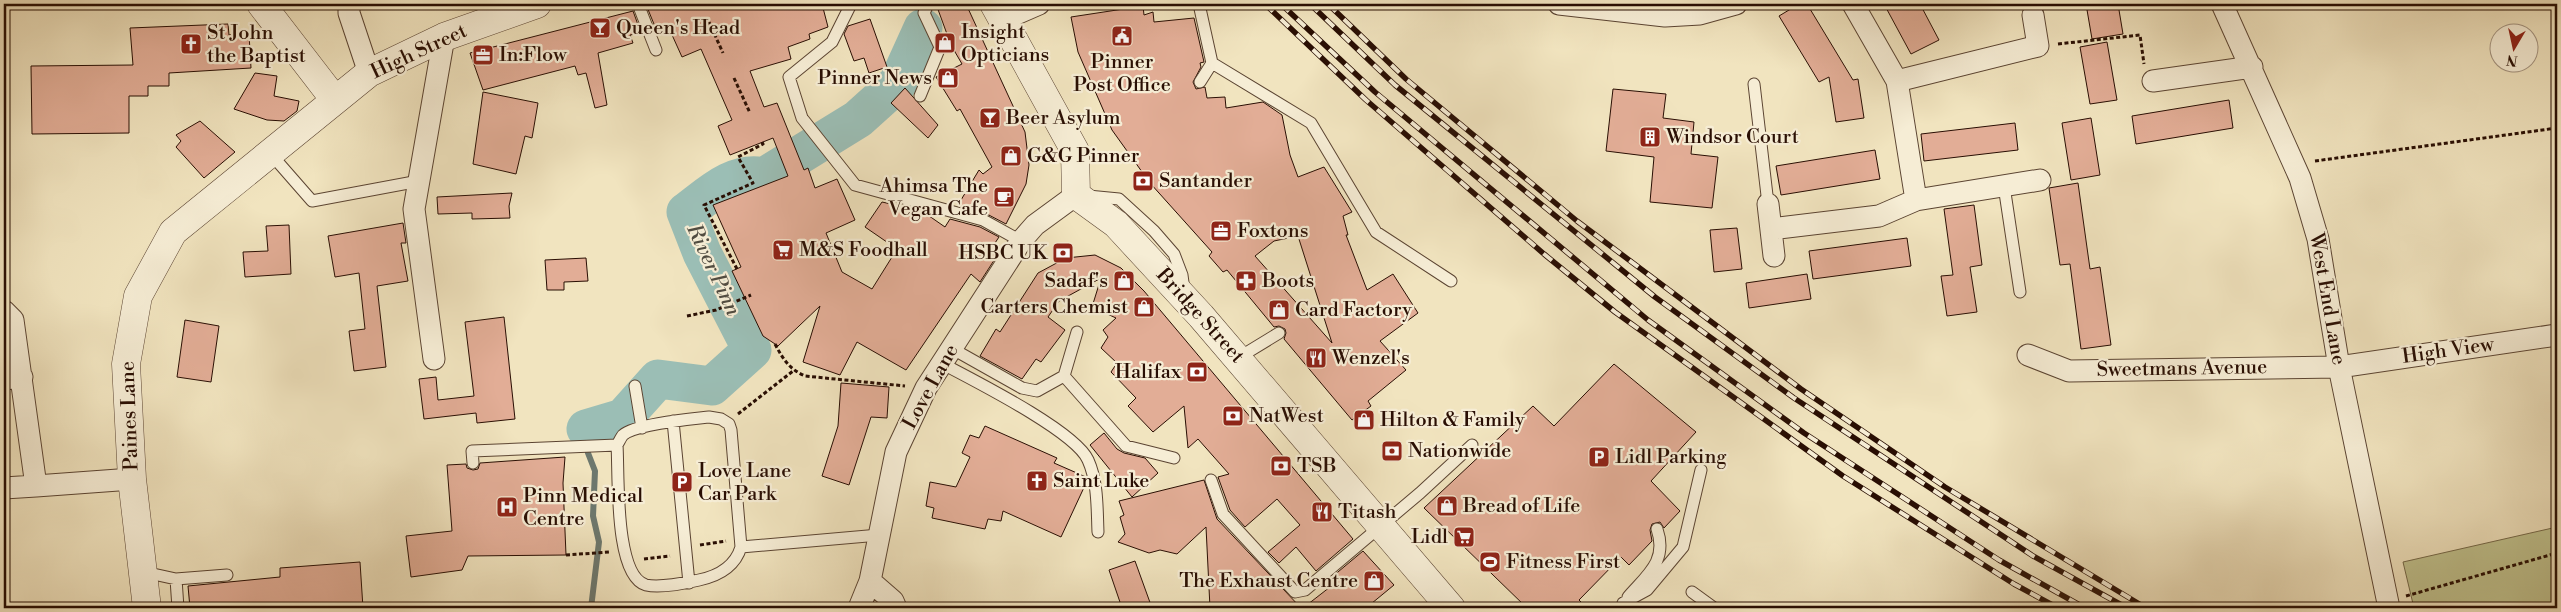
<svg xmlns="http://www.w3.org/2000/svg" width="2561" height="612" font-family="'Libre Bodoni',serif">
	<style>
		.green { fill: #c0c28e; stroke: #746848 }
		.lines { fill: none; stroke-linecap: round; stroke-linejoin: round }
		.stream { stroke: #6d786e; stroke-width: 6 }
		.river { stroke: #9bbeb5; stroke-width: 39 }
		.building { fill: #e2ad96; stroke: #290e03; fill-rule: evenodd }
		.service-casing { stroke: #5b4432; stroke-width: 13 }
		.minor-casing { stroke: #5b4432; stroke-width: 23 }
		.tertiary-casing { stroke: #5b4432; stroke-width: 29 }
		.path { stroke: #290e03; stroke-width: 3; stroke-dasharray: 4 2.5; stroke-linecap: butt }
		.service { stroke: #f6edd5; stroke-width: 11 }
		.minor { stroke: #f6edd5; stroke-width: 21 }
		.tertiary { stroke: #f6edd5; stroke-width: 28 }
		.rail-casing { stroke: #290e03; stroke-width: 5.5 }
		.rail { stroke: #f6edd5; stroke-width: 4; stroke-dasharray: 11; stroke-linecap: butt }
		.labels { text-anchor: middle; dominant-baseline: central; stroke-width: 4.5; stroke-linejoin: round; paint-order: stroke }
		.poi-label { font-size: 20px; fill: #290e03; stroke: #f6edd5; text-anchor: start }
		.street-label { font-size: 20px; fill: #290e03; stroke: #f6edd5 }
		.water-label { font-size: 21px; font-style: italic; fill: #514c41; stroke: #f6edd5 }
	</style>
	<rect width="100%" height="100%" fill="#f1e4bf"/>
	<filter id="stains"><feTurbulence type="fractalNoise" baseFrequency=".004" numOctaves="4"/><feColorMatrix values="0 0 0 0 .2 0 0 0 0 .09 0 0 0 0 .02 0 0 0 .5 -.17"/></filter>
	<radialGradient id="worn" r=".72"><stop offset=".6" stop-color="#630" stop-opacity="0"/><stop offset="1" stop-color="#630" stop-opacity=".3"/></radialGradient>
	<!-- green -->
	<path class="green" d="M 2557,527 L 2557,608 L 2414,608 L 2403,562 Z"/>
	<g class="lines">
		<!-- stream -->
		<path class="stream" d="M 586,429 L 588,453 L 595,471 L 593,516 L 599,542 L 591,608"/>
		<!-- river -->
		<path class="river" d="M 586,429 L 623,418 L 658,379 L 712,386 L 752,350 L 702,253 L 686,212 C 709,195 734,170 764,177 L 858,119 L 898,83 L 923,28"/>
	</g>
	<!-- building -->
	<path class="building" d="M 660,4 L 822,4 L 828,27 L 809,34 L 810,39 L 788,47 L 791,59 L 750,71 L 764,107 L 777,103 L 804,170 L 808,168 L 815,188 L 837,179 L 855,220 L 826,233 L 842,272 L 872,289 L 897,249 L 865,227 L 882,202 L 922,211 L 945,227 L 950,219 L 980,227 L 999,237 L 995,243 L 1002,248 L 980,282 L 971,274 L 906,370 L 857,342 L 840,375 L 803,362 L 820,306 L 778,346 L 763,336 L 732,271 L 741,267 L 713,205 L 788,176 L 773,138 L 730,155 L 718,126 L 732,120 L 701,49 L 682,57 L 668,26 L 656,29 L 647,7 Z
		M 936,4 L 966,4 L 1025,132 L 1029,165 L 1026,184 L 1006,224 L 985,213 L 958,205 L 979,170 L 983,174 L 992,167 L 960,109 L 957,111 L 936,77 L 962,64 L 951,45 Z
		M 1799,4 L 1807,4 L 1853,80 L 1858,79 L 1864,118 L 1836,122 L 1829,77 L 1819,82 L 1779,16 Z
		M 1884,4 L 1920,4 L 1939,40 L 1911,54 Z
		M 2086,4 L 2118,4 L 2123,34 L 2092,39 Z
		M 1143,6 L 1144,15 L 1153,12 L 1154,22 L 1194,18 L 1204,62 L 1200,63 L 1201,67 L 1193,82 L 1196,89 L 1205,87 L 1207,98 L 1225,97 L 1226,108 L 1263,102 L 1282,115 L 1290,155 L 1298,177 L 1324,167 L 1352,212 L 1343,216 L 1348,235 L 1346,235 L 1367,290 L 1393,274 L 1418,313 L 1380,341 L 1406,370 L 1368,401 L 1371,406 L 1352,420 L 1284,339 L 1286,333 L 1285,329 L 1279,326 L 1274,327 L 1227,270 L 1223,272 L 1209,256 L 1212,252 L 1150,183 L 1112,130 L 1078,52 L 1071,17 ZM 1298,236 L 1332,343 L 1255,256 L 1274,241 Z
		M 633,11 L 641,33 L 630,35 L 633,43 L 598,53 L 607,105 L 595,108 L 586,73 L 578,75 L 575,66 L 483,90 L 470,53 Z
		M 870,19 L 887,67 L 869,73 L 864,58 L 854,61 L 844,34 L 848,26 Z
		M 228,24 L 229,35 L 249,34 L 251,68 L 169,73 L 169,86 L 148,86 L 148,96 L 129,96 L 129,133 L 32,134 L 31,66 L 133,65 L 130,28 Z
		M 2107,42 L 2117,100 L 2090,104 L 2080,47 Z
		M 255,73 L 277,76 L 274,96 L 299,101 L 297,111 L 284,121 L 267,120 L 234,109 Z
		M 905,88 L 938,125 L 928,138 L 891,103 Z
		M 1613,89 L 1666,94 L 1663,118 L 1694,122 L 1691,154 L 1718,157 L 1712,208 L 1650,202 L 1654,157 L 1606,151 Z
		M 483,92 L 538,103 L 532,138 L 525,136 L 516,174 L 473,164 Z
		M 2229,100 L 2233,128 L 2136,144 L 2132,116 Z
		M 2091,118 L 2100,175 L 2071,180 L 2062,123 Z
		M 200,121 L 235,152 L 204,178 L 176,147 L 181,141 L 176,135 Z
		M 2015,123 L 2018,150 L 1924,161 L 1921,134 Z
		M 1875,150 L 1880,179 L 1781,195 L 1776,166 Z
		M 2078,183 L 2090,269 L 2100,267 L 2111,345 L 2081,349 L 2070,264 L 2060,265 L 2049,188 Z
		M 512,193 L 509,206 L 510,218 L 472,219 L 472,213 L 438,214 L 437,197 Z
		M 1974,205 L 1982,265 L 1970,267 L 1977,312 L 1947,316 L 1941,276 L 1953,275 L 1944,209 Z
		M 403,223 L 406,243 L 401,243 L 408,281 L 377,286 L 386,367 L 354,371 L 349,331 L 365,329 L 359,273 L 335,277 L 328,236 Z
		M 289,225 L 291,274 L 245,277 L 243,252 L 268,251 L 266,226 Z
		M 1737,228 L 1742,269 L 1714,272 L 1710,230 Z
		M 1907,238 L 1911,266 L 1813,279 L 1809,251 Z
		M 1095,255 L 1121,268 L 1144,291 L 1353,539 L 1316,571 L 1296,547 L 1279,563 L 1268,552 L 1300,525 L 1277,499 L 1245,527 L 1230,510 L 1218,477 L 1229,474 L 1198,439 L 1188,448 L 1184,406 L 1153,432 L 1128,406 L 1136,398 L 1111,372 L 1117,363 L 1101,348 L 1108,337 L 1103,330 L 1116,318 L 1092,307 L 1101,278 L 1059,301 L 1048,317 L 1065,330 L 1041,362 L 1036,359 L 1022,379 L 980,356 L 996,329 L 1000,332 L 1038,273 L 1066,258 Z
		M 586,258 L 588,281 L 564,282 L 564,290 L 547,290 L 545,260 Z
		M 1807,274 L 1811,299 L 1749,308 L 1746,283 Z
		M 504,317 L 515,419 L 477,423 L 476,413 L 424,419 L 419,379 L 436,377 L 438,400 L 474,396 L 465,322 Z
		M 185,320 L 219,326 L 211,382 L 177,377 Z
		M 1614,364 L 1696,432 L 1651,481 L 1680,511 L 1664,528 L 1660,522 L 1652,524 L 1650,530 L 1652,541 L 1629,565 L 1621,557 L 1579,600 L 1587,608 L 1527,608 L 1424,508 L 1533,406 L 1554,426 Z
		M 841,383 L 889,387 L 887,418 L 871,417 L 849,485 L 822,476 L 838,426 Z
		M 985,426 L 1057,458 L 1054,463 L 1086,477 L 1087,481 L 1061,537 L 1003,511 L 1001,521 L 988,519 L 985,529 L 932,518 L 934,508 L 926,506 L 930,482 L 956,487 L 970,457 L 962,453 L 970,435 L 979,438 Z
		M 1104,433 L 1117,449 L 1124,453 L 1145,458 L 1158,473 L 1132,497 L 1090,445 Z
		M 565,457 L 563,483 L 566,555 L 468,556 L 462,570 L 411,577 L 406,536 L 452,531 L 447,465 L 466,464 L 467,468 L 473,470 L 478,469 L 480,463 Z
		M 1204,480 L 1217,519 L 1301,608 L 1210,608 L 1206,527 L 1177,554 L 1160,550 L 1149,553 L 1118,542 L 1125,534 L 1120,517 L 1124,515 L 1119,501 Z
		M 1363,551 L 1394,585 L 1366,608 L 1303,608 L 1330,587 L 1326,582 Z
		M 1135,561 L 1152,608 L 1122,608 L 1109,570 Z
		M 360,562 L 363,608 L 190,608 L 188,586 L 280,577 L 280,568 Z"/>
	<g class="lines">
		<!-- service casing -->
		<g class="service-casing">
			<path id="service" d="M 638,4 L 656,50
				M 851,4 L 832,42 L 789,77 L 802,118 L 855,185 L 983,220 L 1021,241
				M 1199,4 L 1212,63 L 1311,123 L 1376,232 L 1451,281
				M 1200,82 L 1212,63
				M 1754,84 L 1768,204
				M 920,96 L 940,47 L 924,13 L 928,4
				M 270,153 L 312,201 L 419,181
				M 2004,186 L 2020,292
				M 1088,196 L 1119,199 L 1154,231 L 1174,254 L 1182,275 L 1184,290
				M 951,348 L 1022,388 L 1037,391 L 1064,376 L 1077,332
				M 1238,358 L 1279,333
				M 941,363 C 973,380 1075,431 1088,460 C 1098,482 1097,509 1098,532
				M 1064,376 L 1126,446 L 1174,458
				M 635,386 L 642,428
				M 709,417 L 721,419 L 729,424 L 731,430 L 741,547 C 735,567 718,576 699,580 C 686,583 659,588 646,585 C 614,576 619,474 617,445 C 619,442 621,437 623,435 C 635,424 692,419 709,417 Z
				M 673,421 L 689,583
				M 473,463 L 472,451 L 617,445
				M 1211,480 L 1223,514 L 1295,592 L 1305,590 L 1420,493 L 1472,445
				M 741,547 L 879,535
				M 144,572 L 176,579 L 227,575
				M 176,579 L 178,608
				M 1692,592 L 1714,608
				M 1628,597 C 1647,575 1668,561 1657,529
				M 1623,603 L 1647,590 L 1683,547 L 1701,470"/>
		</g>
		<!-- minor casing -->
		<g class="minor-casing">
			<path id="minor" d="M 349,4 L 349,13 L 369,73
				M 1559,4 L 1665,16 L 1700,14 L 1736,4
				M 1853,4 L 1897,81 L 1916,200
				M 2222,4 L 2300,178 L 2318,239 L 2339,367 L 2389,608
				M 1002,20 L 1039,4
				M 1897,81 L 2038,46 L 2033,15
				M 2153,81 L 2252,67
				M 1768,204 L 1774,256
				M 1771,229 L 1879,216 L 1916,200 L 2040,180
				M 4,311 L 13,320 L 36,486 L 132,479
				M 2028,355 L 2069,371 L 2339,367 L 2557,335
				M 434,359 L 414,209 L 444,37
				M 4,379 L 22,377
				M 4,488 L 36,486
				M 870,581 L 893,601 L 896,608
				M 859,608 L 870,581 L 896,452 L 926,388 L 1021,241 L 1035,225 L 1076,195"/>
		</g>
		<!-- tertiary casing -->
		<g class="tertiary-casing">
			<path id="tertiary" d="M 261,4 L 335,100
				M 994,4 L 1075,151 L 1076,195 L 1116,224 L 1201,316 L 1451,608
				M 147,608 L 132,479 L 126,364 L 138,296 L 173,232 L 369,73 L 444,37 L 537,4"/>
		</g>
		<!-- path -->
		<path class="path" d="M 709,22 L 723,53
			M 2058,44 L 2140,35 L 2144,64
			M 734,78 L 750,113
			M 2315,161 L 2557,128
			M 737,269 L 704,205 L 753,183 L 738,157 L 763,144 L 762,142
			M 687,316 L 716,310 L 751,295
			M 775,344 C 783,359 789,369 805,376 L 905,386
			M 738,414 L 793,371
			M 700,545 L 726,541
			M 566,555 L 610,552
			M 644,559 L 670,556
			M 2406,596 L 2557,553"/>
		<!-- service -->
		<use href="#service" class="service"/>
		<!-- minor -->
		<use href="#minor" class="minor"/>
		<!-- tertiary -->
		<use href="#tertiary" class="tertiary"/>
		<!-- rail casing -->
		<g class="rail-casing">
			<path id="rail" d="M 1265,4 L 1366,100 L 1544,254 L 1615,312 L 1843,476 L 2014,584 L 2058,608
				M 1281,4 L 1375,92 L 1648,320 L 1804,433 L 1999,560 L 2085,608
				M 1310,4 L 1395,85 L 1655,297 L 1794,398 L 2033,556 L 2127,608
				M 1328,4 L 1406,79 L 1577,221 L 1801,389 L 1945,487 L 2146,608"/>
		</g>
		<!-- rail -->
		<use href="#rail" class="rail"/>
	</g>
	<!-- icons -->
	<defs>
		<g id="bar-square" transform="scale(1.125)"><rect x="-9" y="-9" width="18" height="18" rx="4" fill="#8f2418" stroke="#f6edd5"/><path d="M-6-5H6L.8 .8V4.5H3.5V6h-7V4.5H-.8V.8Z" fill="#fff"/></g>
		<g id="civic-square" transform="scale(1.125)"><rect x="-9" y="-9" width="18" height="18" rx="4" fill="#8f2418" stroke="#f6edd5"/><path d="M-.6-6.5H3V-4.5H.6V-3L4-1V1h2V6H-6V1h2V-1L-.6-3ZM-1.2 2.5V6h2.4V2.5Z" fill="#fff"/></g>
		<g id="shop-square" transform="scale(1.125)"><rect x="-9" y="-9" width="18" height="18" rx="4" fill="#8f2418" stroke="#f6edd5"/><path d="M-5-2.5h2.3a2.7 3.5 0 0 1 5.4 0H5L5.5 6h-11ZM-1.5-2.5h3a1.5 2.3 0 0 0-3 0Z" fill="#fff"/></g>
		<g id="church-square" transform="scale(1.125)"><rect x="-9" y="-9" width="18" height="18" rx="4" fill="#8f2418" stroke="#f6edd5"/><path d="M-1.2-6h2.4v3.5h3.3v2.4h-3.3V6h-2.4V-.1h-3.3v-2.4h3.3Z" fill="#fff"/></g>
		<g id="office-square" transform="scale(1.125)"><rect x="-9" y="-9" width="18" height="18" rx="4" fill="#8f2418" stroke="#f6edd5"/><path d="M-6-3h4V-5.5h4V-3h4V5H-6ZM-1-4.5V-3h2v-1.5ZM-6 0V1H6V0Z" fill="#fff"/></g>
		<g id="building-square" transform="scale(1.125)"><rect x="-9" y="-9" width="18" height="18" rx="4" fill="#8f2418" stroke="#f6edd5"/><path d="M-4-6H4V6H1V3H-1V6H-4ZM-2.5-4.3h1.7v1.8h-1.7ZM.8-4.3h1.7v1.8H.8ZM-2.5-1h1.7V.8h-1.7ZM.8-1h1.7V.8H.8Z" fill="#fff"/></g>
		<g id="bank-square" transform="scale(1.125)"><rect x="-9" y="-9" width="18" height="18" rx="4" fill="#8f2418" stroke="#f6edd5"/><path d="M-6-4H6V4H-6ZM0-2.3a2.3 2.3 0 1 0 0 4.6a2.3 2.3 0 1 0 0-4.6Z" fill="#fff"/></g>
		<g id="cafe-square" transform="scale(1.125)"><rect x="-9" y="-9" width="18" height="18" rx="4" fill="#8f2418" stroke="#f6edd5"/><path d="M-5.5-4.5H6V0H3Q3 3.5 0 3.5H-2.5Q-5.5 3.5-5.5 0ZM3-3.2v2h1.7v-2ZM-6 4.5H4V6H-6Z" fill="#fff"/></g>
		<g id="supermarket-square" transform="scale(1.125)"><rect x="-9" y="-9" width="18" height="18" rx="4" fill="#8f2418" stroke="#f6edd5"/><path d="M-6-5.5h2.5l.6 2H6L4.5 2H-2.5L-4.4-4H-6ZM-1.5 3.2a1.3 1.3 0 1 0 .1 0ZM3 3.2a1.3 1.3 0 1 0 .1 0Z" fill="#fff"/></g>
		<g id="pharmacy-square" transform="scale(1.125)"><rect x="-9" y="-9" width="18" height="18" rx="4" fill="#8f2418" stroke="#f6edd5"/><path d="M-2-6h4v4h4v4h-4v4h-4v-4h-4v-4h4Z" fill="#fff"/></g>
		<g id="restaurant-square" transform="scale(1.125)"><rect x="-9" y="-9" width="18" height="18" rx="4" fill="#8f2418" stroke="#f6edd5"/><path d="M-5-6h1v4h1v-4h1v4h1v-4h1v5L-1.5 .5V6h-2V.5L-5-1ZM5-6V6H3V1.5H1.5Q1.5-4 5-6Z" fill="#fff"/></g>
		<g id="parking-square" transform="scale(1.125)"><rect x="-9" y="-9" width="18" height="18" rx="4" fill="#8f2418" stroke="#f6edd5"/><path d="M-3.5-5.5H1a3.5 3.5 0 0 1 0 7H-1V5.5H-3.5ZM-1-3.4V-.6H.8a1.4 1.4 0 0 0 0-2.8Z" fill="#fff"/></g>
		<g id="hospital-square" transform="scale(1.125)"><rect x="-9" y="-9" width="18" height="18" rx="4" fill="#8f2418" stroke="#f6edd5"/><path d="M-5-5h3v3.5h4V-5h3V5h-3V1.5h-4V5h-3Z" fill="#fff"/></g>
		<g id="stadium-square" transform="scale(1.125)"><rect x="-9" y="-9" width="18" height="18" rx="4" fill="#8f2418" stroke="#f6edd5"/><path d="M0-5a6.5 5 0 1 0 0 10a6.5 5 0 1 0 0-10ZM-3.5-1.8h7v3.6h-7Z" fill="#fff"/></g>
	</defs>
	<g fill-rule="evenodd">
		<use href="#bar-square" x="600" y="28"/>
		<use href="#civic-square" x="1122" y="36"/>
		<use href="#shop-square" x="945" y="43"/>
		<use href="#church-square" x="191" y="44"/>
		<use href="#office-square" x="483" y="55"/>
		<use href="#shop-square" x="948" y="78"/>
		<use href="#bar-square" x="990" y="118"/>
		<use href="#building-square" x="1650" y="137"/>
		<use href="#shop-square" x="1011" y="156"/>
		<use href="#bank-square" x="1143" y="181"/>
		<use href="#cafe-square" x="1004" y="197"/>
		<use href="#office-square" x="1221" y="231"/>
		<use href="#supermarket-square" x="783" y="250"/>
		<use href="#bank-square" x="1063" y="253"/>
		<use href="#shop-square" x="1124" y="281"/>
		<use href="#pharmacy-square" x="1246" y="281"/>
		<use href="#shop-square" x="1144" y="307"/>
		<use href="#shop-square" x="1279" y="310"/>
		<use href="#restaurant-square" x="1316" y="358"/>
		<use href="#bank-square" x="1197" y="372"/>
		<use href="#bank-square" x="1233" y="416"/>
		<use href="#shop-square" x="1364" y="420"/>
		<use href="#bank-square" x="1392" y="451"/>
		<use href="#parking-square" x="1599" y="457"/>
		<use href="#bank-square" x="1281" y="466"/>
		<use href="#church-square" x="1037" y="481"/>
		<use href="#parking-square" x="682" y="482"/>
		<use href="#shop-square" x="1447" y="506"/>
		<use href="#hospital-square" x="507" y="507"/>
		<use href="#restaurant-square" x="1322" y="512"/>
		<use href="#supermarket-square" x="1464" y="537"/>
		<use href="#stadium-square" x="1490" y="562"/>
		<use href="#shop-square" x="1374" y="581"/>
	</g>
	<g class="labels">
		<!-- poi labels -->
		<g class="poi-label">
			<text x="616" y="28">Queen's Head</text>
			<text x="961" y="32">Insight<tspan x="961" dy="23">Opticians</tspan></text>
			<text x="207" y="33">St John<tspan x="207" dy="23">the Baptist</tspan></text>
			<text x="499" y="55">In:Flow</text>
			<text x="1122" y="62" text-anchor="middle">Pinner<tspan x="1122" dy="23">Post Office</tspan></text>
			<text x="932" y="78" text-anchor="end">Pinner News</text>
			<text x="1006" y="118">Beer Asylum</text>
			<text x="1666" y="137">Windsor Court</text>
			<text x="1027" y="156">G&amp;G Pinner</text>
			<text x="1159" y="181">Santander</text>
			<text x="988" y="186" text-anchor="end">Ahimsa The<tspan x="988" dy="23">Vegan Cafe</tspan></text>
			<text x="1237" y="231">Foxtons</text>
			<text x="799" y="250">M&amp;S Foodhall</text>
			<text x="1047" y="253" text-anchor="end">HSBC UK</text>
			<text x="1108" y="281" text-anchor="end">Sadaf's</text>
			<text x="1262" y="281">Boots</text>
			<text x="1128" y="307" text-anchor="end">Carters Chemist</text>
			<text x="1295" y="310">Card Factory</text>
			<text x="1332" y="358">Wenzel's</text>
			<text x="1181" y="372" text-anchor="end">Halifax</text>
			<text x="1249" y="416">NatWest</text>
			<text x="1380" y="420">Hilton &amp; Family</text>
			<text x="1408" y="451">Nationwide</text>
			<text x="1615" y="457">Lidl Parking</text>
			<text x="1297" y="466">TSB</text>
			<text x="698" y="471">Love Lane<tspan x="698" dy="23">Car Park</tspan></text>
			<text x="1053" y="481">Saint Luke</text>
			<text x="523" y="496">Pinn Medical<tspan x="523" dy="23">Centre</tspan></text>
			<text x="1463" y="506">Bread of Life</text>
			<text x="1338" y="512">Titash</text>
			<text x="1448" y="537" text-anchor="end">Lidl</text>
			<text x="1506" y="562">Fitness First</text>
			<text x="1358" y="581" text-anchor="end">The Exhaust Centre</text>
		</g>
		<!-- street labels -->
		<g class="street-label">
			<text transform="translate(419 52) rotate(-25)">High Street</text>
			<text transform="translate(2327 299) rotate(80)">West End Lane</text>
			<text transform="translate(1200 316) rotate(48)">Bridge Street</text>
			<text transform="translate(2448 351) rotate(-8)">High View</text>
			<text transform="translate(2182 369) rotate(-1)">Sweetmans Avenue</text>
			<text transform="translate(931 387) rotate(-61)">Love Lane</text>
			<text transform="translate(130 416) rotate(-92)">Paines Lane</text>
		</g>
		<!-- water labels -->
		<g class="water-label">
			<text transform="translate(713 270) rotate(65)">River Pinn</text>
		</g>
	</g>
	<!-- margin -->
	<rect width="2561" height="612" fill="none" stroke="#f1e4bf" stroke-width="20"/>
	<rect x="5" y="5" width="2551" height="602" fill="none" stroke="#290e03" stroke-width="2.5"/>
	<rect x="10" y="10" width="2541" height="592" fill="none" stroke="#290e03"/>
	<!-- north arrow -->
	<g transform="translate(2514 48) rotate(189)"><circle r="24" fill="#f6edd5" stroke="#a49481"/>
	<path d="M0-4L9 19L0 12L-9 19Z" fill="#8f2418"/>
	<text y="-8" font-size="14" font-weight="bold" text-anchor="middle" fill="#290e03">N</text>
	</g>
	<rect width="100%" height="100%" filter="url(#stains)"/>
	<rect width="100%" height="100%" fill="url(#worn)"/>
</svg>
